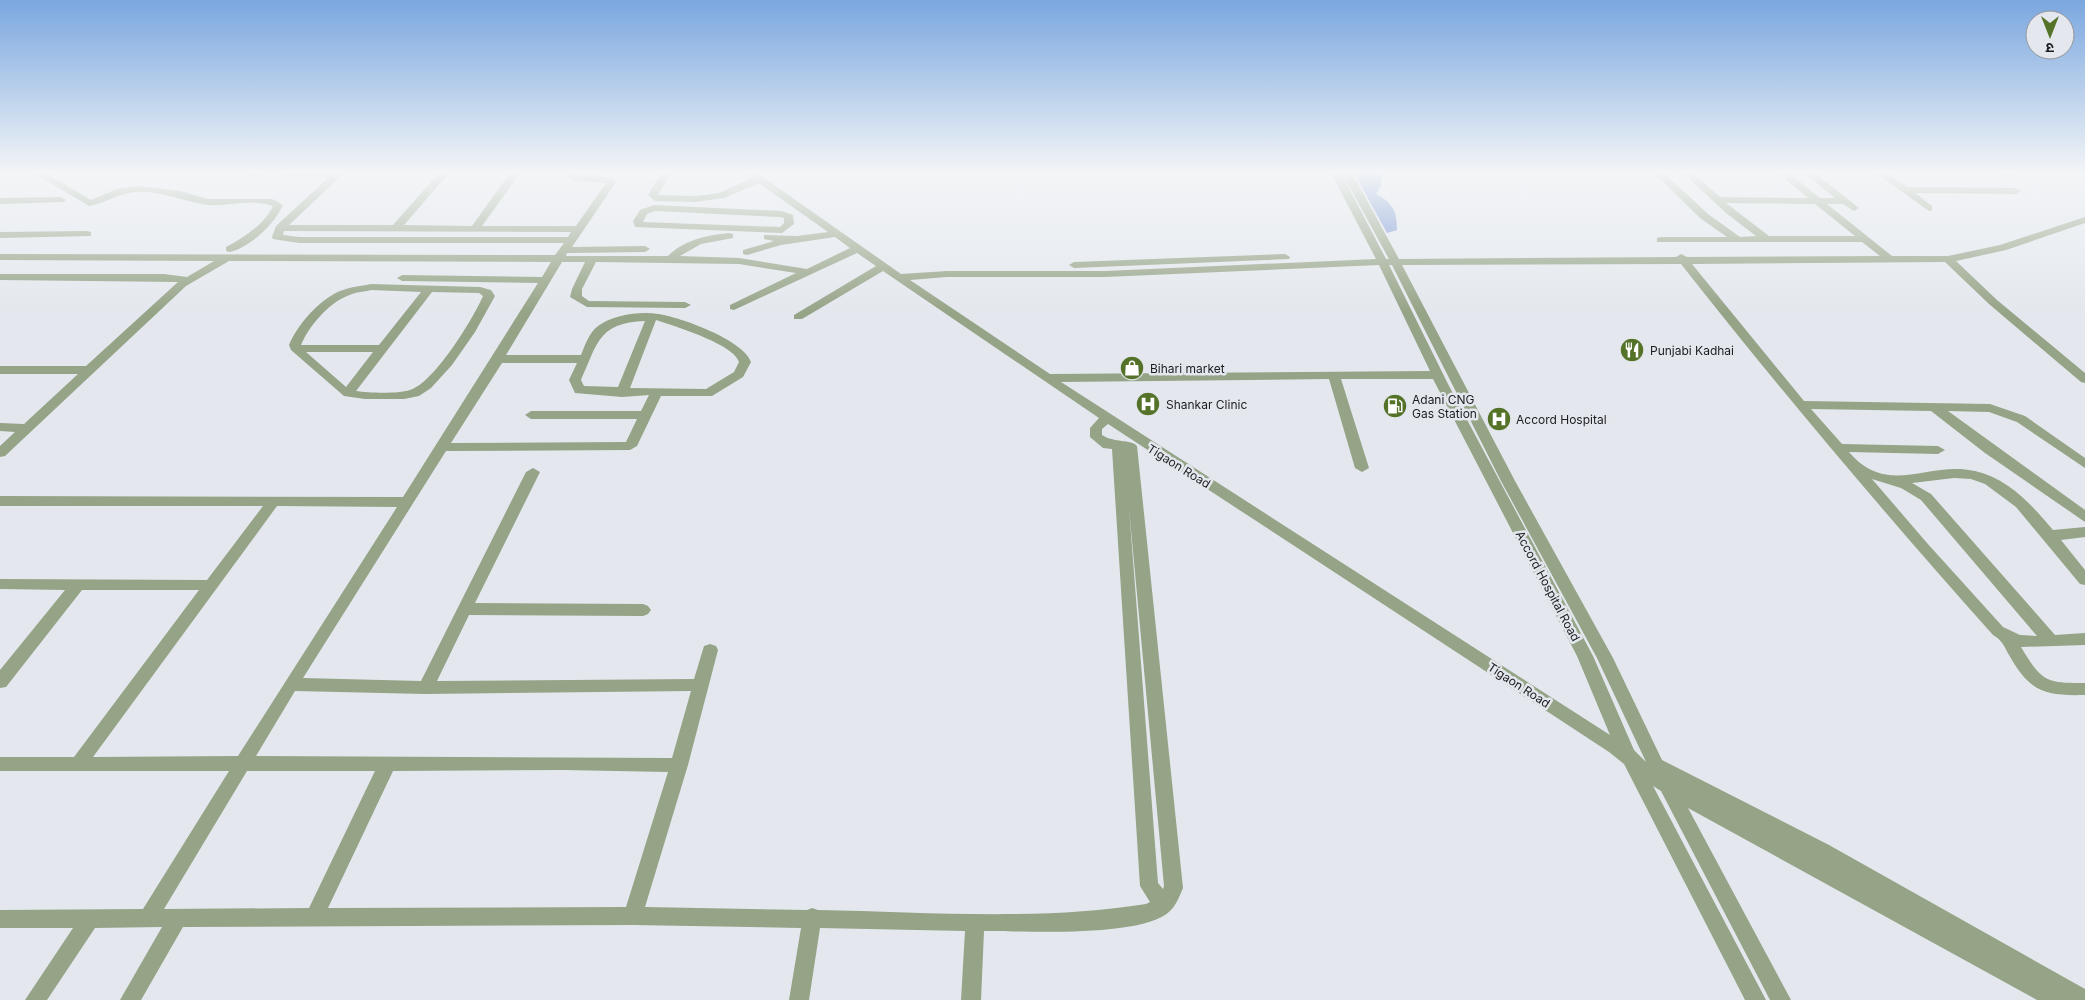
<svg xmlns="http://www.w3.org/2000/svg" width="2085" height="1000" font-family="Inter,'Noto Sans Devanagari',sans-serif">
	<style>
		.water { fill: #7593d2 }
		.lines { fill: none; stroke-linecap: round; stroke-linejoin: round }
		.minor { fill: #95a386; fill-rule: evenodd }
		.labels { text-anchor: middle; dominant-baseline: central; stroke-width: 5; stroke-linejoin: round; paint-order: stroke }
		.poi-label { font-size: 12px; fill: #1b1c1e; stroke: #e4e8ee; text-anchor: start }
		.street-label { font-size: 12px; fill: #1b1c1e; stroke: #e4e8ee }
	</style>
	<rect width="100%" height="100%" fill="#e4e8ee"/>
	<!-- water -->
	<path class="water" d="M 1354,173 L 1382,173 L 1381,186 L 1376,194 C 1393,203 1397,211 1397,230 L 1387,233 Z"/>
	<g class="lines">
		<!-- minor -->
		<path class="minor" d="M 34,173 L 46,173 L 91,200 L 117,189 L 139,186 L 180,191 L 208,199 L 272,199 L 283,205 C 275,224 250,247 230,252 L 226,251 L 226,247 C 243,238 265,224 273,206 C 254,198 228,207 208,205 C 184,202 161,190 136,192 C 119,193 106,203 89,206 Z
			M 251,173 L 262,173 L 254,178 L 249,175 Z
			M 283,173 L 344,173 L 289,225 L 393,225 L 439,173 L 449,173 L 404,225 L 472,226 L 510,173 L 520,173 L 482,226 L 576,226 L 606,183 L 574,181 L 567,177 L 569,173 L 579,173 L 578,175 L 611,177 L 614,178 L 616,182 L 572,247 L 645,246 L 650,249 L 645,252 L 567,253 L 566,256 L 668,256 C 684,240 707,235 729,233 L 733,234 L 733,238 L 701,244 L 680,256 L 739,258 L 807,269 L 850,248 L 835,237 L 781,245 L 747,255 L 743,254 L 743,250 L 774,241 L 764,239 L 764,235 L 797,236 L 828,232 L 759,183 L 724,198 L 696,202 L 655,201 L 648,195 L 661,173 L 671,173 L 658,195 L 696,196 L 719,193 L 752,178 L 746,173 L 757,173 L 901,274 L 947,271 L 1105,271 L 1376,259 L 1331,173 L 1341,173 L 1386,259 L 1389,259 L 1342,173 L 1352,173 L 1399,259 L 1676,257 L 1681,254 L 1687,257 L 1880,256 L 1862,242 L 1657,242 L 1657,238 L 1661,237 L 1727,237 L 1700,218 L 1654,173 L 1664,173 L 1708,214 L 1740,237 L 1756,236 L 1726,213 L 1683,173 L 1693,173 L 1720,197 L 1808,198 L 1778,173 L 1789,173 L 1820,198 L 1835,198 L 1804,173 L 1815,173 L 1859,208 L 1854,211 L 1843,204 L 1827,204 L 1892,256 L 1948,256 L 2000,245 L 2085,217 L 2085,223 L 2006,250 L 1956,261 L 1997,300 L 2085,373 L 2085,383 L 2081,382 L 1989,304 L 1945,262 L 1692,264 L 1804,401 L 1990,404 L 2025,416 L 2085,458 L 2085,468 L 2017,422 L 1989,412 L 1948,411 L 2085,510 L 2085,522 L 1985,453 L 1931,411 L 1811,409 L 1842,444 L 1938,446 L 1945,450 L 1938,454 L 1849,452 C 1888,498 1928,460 1975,471 C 2009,479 2032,505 2053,530 L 2085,527 L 2085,537 L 2061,540 L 2085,570 L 2085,585 L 2080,584 L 2016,507 L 1985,484 L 1971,479 L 1954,478 L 1912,483 L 1931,494 L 2055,635 L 2085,633 L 2085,645 L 2021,647 C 2042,682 2046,683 2085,683 L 2085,695 C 2044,696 2030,692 2009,655 C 2004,646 2002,640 1993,635 C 1885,514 1781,391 1681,264 L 1402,265 L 1515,481 L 1613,658 L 1662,760 L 1829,845 L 2085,989 L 2085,1000 L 2037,1000 L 1688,808 L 1791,1000 L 1770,1000 L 1661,791 L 1653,786 L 1766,1000 L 1745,1000 L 1624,764 L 1609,752 L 1108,424 L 1102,429 L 1102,435 C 1114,443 1131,439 1137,446 L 1183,888 C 1180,895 1176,906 1170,911 C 1143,938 1024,931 984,931 L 981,1000 L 961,1000 L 965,931 L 820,928 L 809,1000 L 789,1000 L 801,928 L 633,925 L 183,927 L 141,1000 L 120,1000 L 162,927 L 95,928 L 47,1000 L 25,1000 L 73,928 L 0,928 L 0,910 L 143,909 L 229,771 L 0,771 L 0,757 L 74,757 L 199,590 L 82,590 L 6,687 L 0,688 L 0,670 L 65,590 L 0,589 L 0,579 L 207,580 L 263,506 L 0,506 L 0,496 L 403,497 L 538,283 L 402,281 L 397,278 L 402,275 L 542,277 L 551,262 L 229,261 L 186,286 L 5,456 L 0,457 L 0,446 L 15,432 L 0,431 L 0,423 L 24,424 L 78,374 L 0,374 L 0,366 L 86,366 L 178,282 L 0,280 L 0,274 L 164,274 L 187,277 L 214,261 L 0,260 L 0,254 L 555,255 L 564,243 L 299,243 L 273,239 L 272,237 L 276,226 L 329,177 L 288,176 ZM 1726,203 L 1815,204 L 1855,236 L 1769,236 ZM 284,231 L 571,232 L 568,237 L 299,237 L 283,235 ZM 857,253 L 876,266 L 794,315 L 794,319 L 802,319 L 883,271 L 1099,418 L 1090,428 L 1090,437 L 1103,448 L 1112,449 L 1140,886 L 1150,902 L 1146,904 C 1042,921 924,912 818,910 L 812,908 L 807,910 L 645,907 L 688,765 L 718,650 L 716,646 L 710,644 L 704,646 L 694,679 L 437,681 L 469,615 L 643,616 L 648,614 L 651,610 L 648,606 L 643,604 L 475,603 L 540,472 L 533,468 L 526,472 L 421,681 L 303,678 L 446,451 L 630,450 L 637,446 L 661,396 L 712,396 L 743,377 L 751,362 C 744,340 680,317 658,314 C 640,311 613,315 598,326 C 589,333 585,345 581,355 L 506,355 L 562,262 L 585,262 L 572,289 L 570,297 L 587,307 L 685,308 L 691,305 L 685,302 L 589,301 L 582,296 L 582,289 L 596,262 L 739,264 L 796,273 L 730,305 L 730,309 L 734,310 ZM 1379,265 L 1430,371 L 1050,374 L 910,280 L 947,277 L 1105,277 ZM 1389,265 L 1392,265 L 1501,481 L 1597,658 L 1646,762 L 1634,750 L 1593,656 L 1448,384 ZM 656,320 C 674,326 734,344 739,362 L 734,372 L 706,389 L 630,388 ZM 645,321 L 618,387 L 584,386 L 581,380 C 598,343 598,323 645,321 ZM 502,363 L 577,363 L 569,380 L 575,393 L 622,397 L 649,395 L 641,411 L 531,411 L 525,415 L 531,419 L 637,419 L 626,442 L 451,443 ZM 1329,379 L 1355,468 L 1362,472 L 1369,468 L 1341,379 L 1433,379 L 1577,656 L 1610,735 L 1061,382 ZM 1872,479 L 1901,488 L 1921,500 L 2037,636 L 2020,635 L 2003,627 L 1927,543 ZM 277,506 L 397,507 L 238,756 L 93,757 ZM 1129,508 L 1164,886 L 1163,889 L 1158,883 ZM 295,691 L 425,694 L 691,691 L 672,758 L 256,756 ZM 564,770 L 668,772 L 626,907 L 328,908 L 393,771 ZM 247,771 L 375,771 L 309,908 L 164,909 Z
			M 1876,173 L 1887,173 L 1907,187 L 2016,188 L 2021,191 L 2016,194 L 1915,193 L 1932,206 L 1932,210 L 1929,211 Z
			M 2002,173 L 2012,173 L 2013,174 L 2008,177 Z
			M 61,197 L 66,200 L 64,202 L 0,204 L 0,198 Z
			M 654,205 L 782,211 L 793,215 L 794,224 L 782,233 L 635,227 L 633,221 L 640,210 ZM 655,211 L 780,217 L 784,218 L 784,223 L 780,227 L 643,222 L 647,214 Z
			M 87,231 L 91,232 L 91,236 L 0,238 L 0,232 Z
			M 1285,254 L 1290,257 L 1289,259 L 1074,268 L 1069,265 L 1074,262 Z
			M 371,284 L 480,287 L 491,290 L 495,296 L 475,332 L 452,365 L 431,388 L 419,396 L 404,399 L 365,399 L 344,396 L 291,350 L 289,345 C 298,324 319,300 340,291 C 350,287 361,286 371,284 ZM 371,290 L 421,292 L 379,345 L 301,345 C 309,326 328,304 347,296 C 355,292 363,292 371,290 ZM 432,292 L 479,293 L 483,296 C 473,319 434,383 410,390 C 397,394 369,393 356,391 ZM 306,352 L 373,352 L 346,387 Z"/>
	</g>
	<!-- sky -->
	<linearGradient id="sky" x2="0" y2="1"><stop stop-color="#7aa7df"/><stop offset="0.55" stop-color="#f3f5f7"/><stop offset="1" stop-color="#f3f5f7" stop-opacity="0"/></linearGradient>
	<rect width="2085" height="313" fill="url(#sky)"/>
	<!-- icons -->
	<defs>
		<g id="restaurant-disc" transform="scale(1.25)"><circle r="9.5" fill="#547329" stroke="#e4e8ee"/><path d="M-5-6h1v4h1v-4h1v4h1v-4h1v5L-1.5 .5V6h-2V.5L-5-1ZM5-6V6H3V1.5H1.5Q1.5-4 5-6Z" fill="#fff"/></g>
		<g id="shop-disc" transform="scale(1.25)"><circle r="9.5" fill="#547329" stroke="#e4e8ee"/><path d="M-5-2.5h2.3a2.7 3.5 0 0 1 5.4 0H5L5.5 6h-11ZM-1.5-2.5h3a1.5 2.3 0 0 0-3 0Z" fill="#fff"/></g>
		<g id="hospital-disc" transform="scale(1.25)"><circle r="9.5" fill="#547329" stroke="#e4e8ee"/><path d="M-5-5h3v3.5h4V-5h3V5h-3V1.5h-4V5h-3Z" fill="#fff"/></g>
		<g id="fuel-disc" transform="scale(1.25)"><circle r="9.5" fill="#547329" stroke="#e4e8ee"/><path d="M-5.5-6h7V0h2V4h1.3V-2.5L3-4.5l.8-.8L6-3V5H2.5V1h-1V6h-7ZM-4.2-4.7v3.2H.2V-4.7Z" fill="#fff"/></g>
	</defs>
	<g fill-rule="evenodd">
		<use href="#restaurant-disc" x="1632" y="350"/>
		<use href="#shop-disc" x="1132" y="368"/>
		<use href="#hospital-disc" x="1148" y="404"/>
		<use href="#fuel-disc" x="1395" y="406"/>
		<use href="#hospital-disc" x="1499" y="419"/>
	</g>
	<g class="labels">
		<!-- poi labels -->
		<g class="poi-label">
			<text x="1650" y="350">Punjabi Kadhai</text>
			<text x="1150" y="368">Bihari market</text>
			<text x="1412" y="399">Adani CNG<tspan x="1412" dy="14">Gas Station</tspan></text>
			<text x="1166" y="404">Shankar Clinic</text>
			<text x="1516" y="419">Accord Hospital</text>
		</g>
		<!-- street labels -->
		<g class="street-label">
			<text transform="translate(1179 466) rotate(32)">Tigaon Road</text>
			<text transform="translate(1548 586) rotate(62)">Accord Hospital Road</text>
			<text transform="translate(1519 685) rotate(33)">Tigaon Road</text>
		</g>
	</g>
	<!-- north arrow -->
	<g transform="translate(2050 35) rotate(180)"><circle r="24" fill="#e4e8ee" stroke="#94969b"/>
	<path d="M0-4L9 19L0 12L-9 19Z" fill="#547329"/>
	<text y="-8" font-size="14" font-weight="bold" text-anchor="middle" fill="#1b1c1e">उ</text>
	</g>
</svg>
